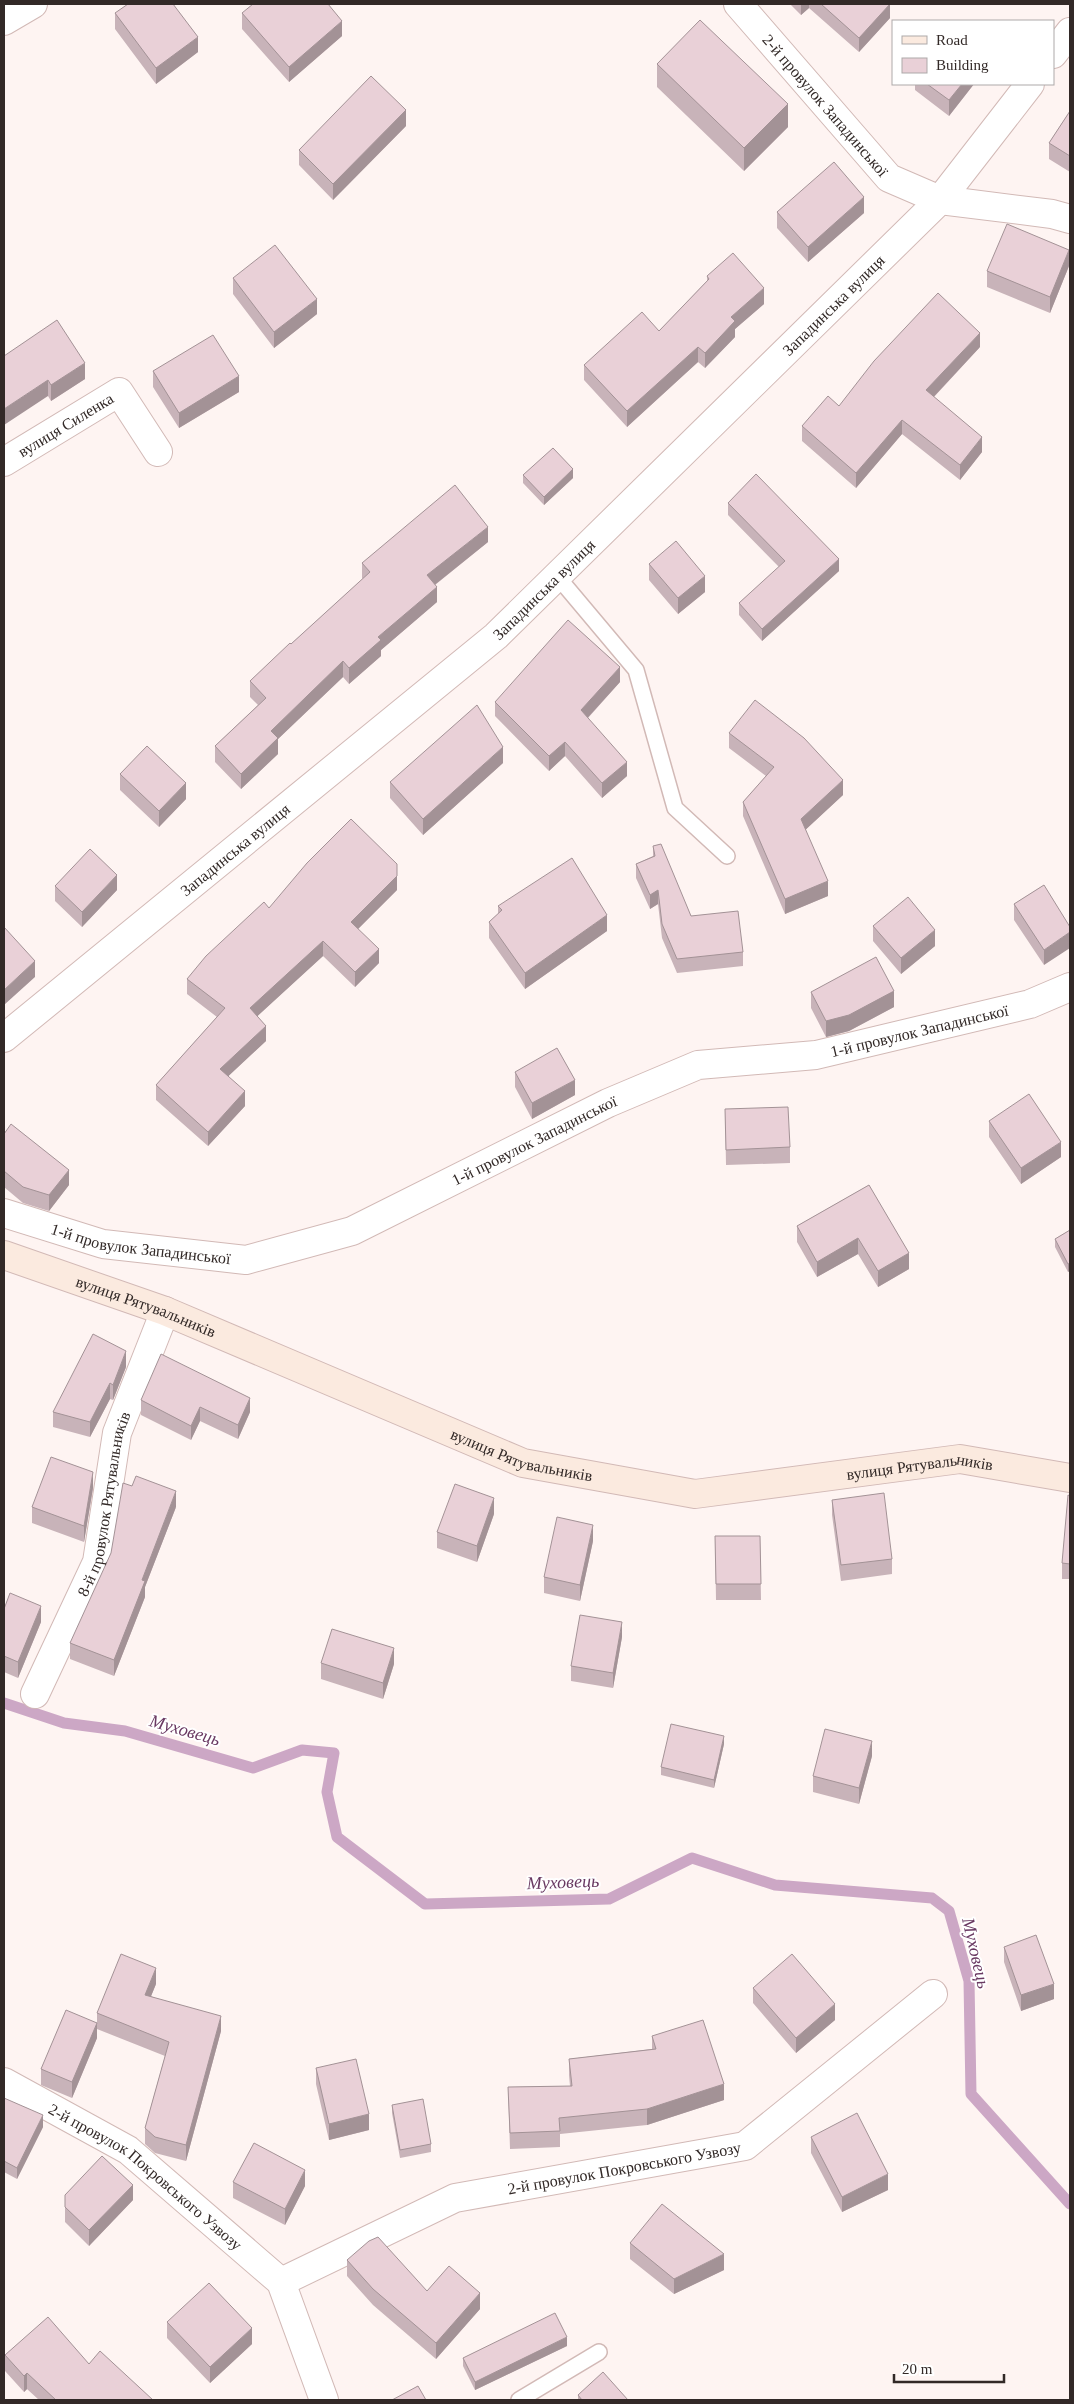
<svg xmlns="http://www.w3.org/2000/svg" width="1074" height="2404" font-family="Georgia,serif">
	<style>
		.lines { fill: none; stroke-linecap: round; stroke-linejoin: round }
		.stream { stroke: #cca7c5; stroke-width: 11 }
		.lane-casing { stroke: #d2b9b6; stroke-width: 18 }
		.street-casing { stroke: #d2b9b6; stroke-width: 30 }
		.secondary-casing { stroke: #d2b9b6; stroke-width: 30 }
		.lane { stroke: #fff; stroke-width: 15 }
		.street { stroke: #fff; stroke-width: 28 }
		.secondary { stroke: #fbeadf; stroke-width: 28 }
		.wall { fill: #c8b3b9 }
		.shaded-wall { fill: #a39296 }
		.building { fill: #e9d0d7; stroke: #a39296 }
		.labels { text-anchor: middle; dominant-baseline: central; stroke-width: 4; stroke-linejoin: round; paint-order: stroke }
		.street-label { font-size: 16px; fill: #322927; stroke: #fff }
		.water-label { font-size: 18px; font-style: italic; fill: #693962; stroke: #fff }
	</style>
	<rect width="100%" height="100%" fill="#fef4f2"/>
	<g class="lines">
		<!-- stream -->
		<path class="stream" d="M 4,1703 L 64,1723 L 125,1731 L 253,1768 L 302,1750 L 334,1753 L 327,1792 L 337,1837 L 425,1904 L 609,1899 L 692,1858 L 775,1885 L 932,1898 L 949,1911 L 969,1981 L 971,2094 L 1070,2204"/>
		<!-- lane casing -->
		<g class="lane-casing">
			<path id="lane" d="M 557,576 L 636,670 L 675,808 L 727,856
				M 519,2400 L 599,2352"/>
		</g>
		<!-- street casing -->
		<g class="street-casing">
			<g id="street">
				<path id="s1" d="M 738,4 L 889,178 L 940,200 L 1052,214 L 1070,219"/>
				<path d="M 4,21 L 33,4"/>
				<path d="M 1053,54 L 1070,32"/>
				<path id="s2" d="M 4,462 L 119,392 L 158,452"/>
				<path id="s3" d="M 4,1038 L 496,636 L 940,200 L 1030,84"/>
				<path id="s4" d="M 4,1213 L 103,1244 L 246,1260 L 352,1231 L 608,1103 L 698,1065 L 816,1055 L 1030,1004 L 1070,987"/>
				<path id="s5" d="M 35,1694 L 97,1562 L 117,1433 L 165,1311"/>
				<path id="s6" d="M 4,2082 L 128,2150 L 281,2282 L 324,2400"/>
				<path id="s7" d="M 281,2282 L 455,2198 L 745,2146 L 933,1994"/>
			</g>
		</g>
		<!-- secondary casing -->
		<g class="secondary-casing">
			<g id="secondary">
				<path id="s8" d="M 4,1255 L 165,1311 L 523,1463 L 695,1494 L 960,1459 L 1070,1478"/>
			</g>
		</g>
		<!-- lane -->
		<use href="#lane" class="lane"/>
		<!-- street -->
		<use href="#street" class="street"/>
		<!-- secondary -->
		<use href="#secondary" class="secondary"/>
	</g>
	<!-- wall -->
	<path class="wall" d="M 790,4 L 890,4 L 890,18 L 859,52 L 809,8 L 801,15 Z
		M 115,13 L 198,52 L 156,84 L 115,29 Z
		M 242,13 L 342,36 L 289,82 L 242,29 Z
		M 657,64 L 788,127 L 744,171 L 657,87 Z
		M 915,84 L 974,84 L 949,116 L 915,90 Z
		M 1070,111 L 1070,172 L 1049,159 L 1049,143 Z
		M 406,126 L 333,200 L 299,165 L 299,150 Z
		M 777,212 L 864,213 L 808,262 L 777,228 Z
		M 1069,266 L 1050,313 L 987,287 L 987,271 Z
		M 707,276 L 764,304 L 735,329 L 735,337 L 705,368 L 698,362 L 627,427 L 584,380 L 584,365 L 659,331 L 707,281 Z
		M 233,278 L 317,314 L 274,348 L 233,294 Z
		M 980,347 L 934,397 L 982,452 L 960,480 L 902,434 L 856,488 L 802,441 L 802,426 L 839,406 Z
		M 4,356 L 85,379 L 51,401 L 48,396 Z
		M 153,371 L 239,392 L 179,428 L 153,387 Z
		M 523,475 L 573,478 L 544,505 L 523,483 Z
		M 728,503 L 839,571 L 762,641 L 739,615 L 739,603 L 779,567 L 728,515 Z
		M 488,542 L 435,585 L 437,602 L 381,650 L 381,656 L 349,684 L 343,677 L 278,739 L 278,754 L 241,789 L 215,762 L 215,746 L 258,705 L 250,697 L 250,681 L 363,579 L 362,578 L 362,563 Z
		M 649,564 L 705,592 L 678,614 L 649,580 Z
		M 620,682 L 588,718 L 627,776 L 602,798 L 565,756 L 549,771 L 495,716 L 495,702 Z
		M 729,733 L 843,795 L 805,830 L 828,896 L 785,914 L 743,816 L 743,802 L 766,776 L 729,748 Z
		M 503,763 L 423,835 L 390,798 L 390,782 Z
		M 120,774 L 186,799 L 159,827 L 120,790 Z
		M 653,846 L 691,916 L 743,952 L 743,966 L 677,973 L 662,938 L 658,904 L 650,909 L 636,878 L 636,864 L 653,856 Z
		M 1044,885 L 1044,965 L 1014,920 L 1014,904 Z
		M 55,886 L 117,890 L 82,927 L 55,901 Z
		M 397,890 L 358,929 L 379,963 L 355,987 L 323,956 L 257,1016 L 266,1041 L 228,1076 L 245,1106 L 208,1146 L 156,1100 L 156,1085 L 217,1017 L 187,994 L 187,979 L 269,908 Z
		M 498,906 L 607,931 L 525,989 L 489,938 L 489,922 L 498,914 Z
		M 873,926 L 935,946 L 901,974 L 873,941 Z
		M 811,992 L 894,1007 L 849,1031 L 826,1037 L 811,1008 Z
		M 515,1072 L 575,1095 L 532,1119 L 515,1087 Z
		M 725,1109 L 790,1147 L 790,1163 L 726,1165 Z
		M 989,1121 L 1061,1157 L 1021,1184 L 989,1137 Z
		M 4,1134 L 69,1185 L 49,1211 L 23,1203 L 4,1187 Z
		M 869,1185 L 909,1269 L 878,1287 L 858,1254 L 817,1277 L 797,1242 L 797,1226 Z
		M 1070,1230 L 1068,1272 L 1055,1247 L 1055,1239 Z
		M 126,1367 L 113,1400 L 110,1399 L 90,1437 L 53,1427 L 53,1412 Z
		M 141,1400 L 250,1412 L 238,1439 L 200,1421 L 191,1440 L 141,1415 Z
		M 93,1488 L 84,1542 L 32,1523 L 32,1507 Z
		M 1070,1496 L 1070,1579 L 1062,1579 L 1062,1563 Z
		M 832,1500 L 892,1559 L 892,1574 L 841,1581 L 832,1515 Z
		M 176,1507 L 145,1587 L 145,1597 L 114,1676 L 70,1659 L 70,1643 Z
		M 494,1514 L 477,1562 L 437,1548 L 437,1532 Z
		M 715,1536 L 760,1536 L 761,1600 L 716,1600 Z
		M 593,1541 L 580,1601 L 544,1593 L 544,1577 Z
		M 4,1609 L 41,1622 L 18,1678 L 4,1672 Z
		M 622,1637 L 613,1688 L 571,1681 L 571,1666 Z
		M 321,1663 L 394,1664 L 383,1699 L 321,1679 Z
		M 724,1744 L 714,1788 L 661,1775 L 661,1767 Z
		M 872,1756 L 859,1804 L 813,1792 L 813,1776 Z
		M 1004,1947 L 1054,1999 L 1021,2011 L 1004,1962 Z
		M 156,1984 L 151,1996 L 221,2031 L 186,2161 L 155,2153 L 145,2144 L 145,2128 L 165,2056 L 97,2029 L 97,2038 L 72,2098 L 41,2085 L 41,2069 L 97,2022 L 97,2013 Z
		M 753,1988 L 835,2020 L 796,2053 L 753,2003 Z
		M 652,2036 L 724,2100 L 647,2125 L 560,2134 L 560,2147 L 510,2149 L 508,2087 L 570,2086 L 569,2075 L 569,2059 L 652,2049 Z
		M 316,2068 L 369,2130 L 329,2140 L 316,2084 Z
		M 4,2098 L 43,2127 L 17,2179 L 4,2172 Z
		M 392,2105 L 431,2144 L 431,2152 L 400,2158 L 392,2113 Z
		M 811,2137 L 888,2190 L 842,2212 L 811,2153 Z
		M 233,2182 L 305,2186 L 285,2225 L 233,2198 Z
		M 65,2195 L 133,2200 L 89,2246 L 65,2222 Z
		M 630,2243 L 724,2270 L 674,2294 L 630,2259 Z
		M 347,2260 L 427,2291 L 480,2309 L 436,2359 L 373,2305 L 347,2276 Z
		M 167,2322 L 252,2344 L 210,2383 L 167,2338 Z
		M 567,2346 L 475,2390 L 463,2366 L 463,2358 Z
		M 5,2355 L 153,2400 L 39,2400 L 27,2389 L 24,2392 L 5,2371 Z
		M 578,2395 L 628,2400 L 578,2400 Z"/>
	<!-- shaded-wall -->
	<path class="shaded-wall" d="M 801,4 L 809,4 L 809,8 L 801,15 Z
		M 890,4 L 890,18 L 859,52 L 859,38 Z
		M 342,21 L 342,36 L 289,82 L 289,67 Z
		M 198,37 L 198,52 L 156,84 L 156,68 Z
		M 962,84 L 974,84 L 949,116 L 949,100 Z
		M 788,104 L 788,127 L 744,171 L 744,148 Z
		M 406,110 L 406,126 L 333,200 L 333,184 Z
		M 864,197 L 864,213 L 808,262 L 808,247 Z
		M 1069,250 L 1069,266 L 1050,313 L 1050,297 Z
		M 764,288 L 764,304 L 735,329 L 735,337 L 705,368 L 705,353 L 731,317 Z
		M 317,299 L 317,314 L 274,348 L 274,332 Z
		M 980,333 L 980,347 L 926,405 L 926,390 Z
		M 698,347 L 698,362 L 627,427 L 627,411 Z
		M 85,363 L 85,379 L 51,401 L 51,385 Z
		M 239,376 L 239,392 L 179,428 L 179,413 Z
		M 48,380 L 48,396 L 4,425 L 4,409 Z
		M 902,420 L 902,434 L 856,488 L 856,473 Z
		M 982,437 L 982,452 L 960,480 L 960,465 Z
		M 573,469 L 573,478 L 544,505 L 544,497 Z
		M 488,527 L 488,542 L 427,591 L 427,575 Z
		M 839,559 L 839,571 L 762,641 L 762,629 Z
		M 705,576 L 705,592 L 678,614 L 678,598 Z
		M 437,587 L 437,602 L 381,650 L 381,656 L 349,684 L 349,668 L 378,637 Z
		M 343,661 L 343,677 L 278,739 L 278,754 L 241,789 L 241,774 L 271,731 Z
		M 620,667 L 620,682 L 581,725 L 581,710 Z
		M 565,742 L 565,756 L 549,771 L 549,756 Z
		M 503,747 L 503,763 L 423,835 L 423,819 Z
		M 627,762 L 627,776 L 602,798 L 602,783 Z
		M 843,780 L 843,795 L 801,834 L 801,819 Z
		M 186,783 L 186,799 L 159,827 L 159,811 Z
		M 117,875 L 117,890 L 82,927 L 82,912 Z
		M 397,876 L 397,890 L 351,936 L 351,922 Z
		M 828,881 L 828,896 L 785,914 L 785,899 Z
		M 658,890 L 658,904 L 650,909 L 650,895 Z
		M 607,915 L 607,931 L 525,989 L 525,973 Z
		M 935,930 L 935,946 L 901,974 L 901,958 Z
		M 1070,932 L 1070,948 L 1044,965 L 1044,950 Z
		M 323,941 L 323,956 L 250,1023 L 250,1008 Z
		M 379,949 L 379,963 L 355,987 L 355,972 Z
		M 35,961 L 35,977 L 4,1005 L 4,990 Z
		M 894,991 L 894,1007 L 849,1031 L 826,1037 L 826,1021 Z
		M 266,1026 L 266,1041 L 220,1084 L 220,1069 Z
		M 575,1080 L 575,1095 L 532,1119 L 532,1103 Z
		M 245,1091 L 245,1106 L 208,1146 L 208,1132 Z
		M 1061,1142 L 1061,1157 L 1021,1184 L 1021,1168 Z
		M 69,1170 L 69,1185 L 49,1211 L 49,1195 Z
		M 858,1238 L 858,1254 L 817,1277 L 817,1262 Z
		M 909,1253 L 909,1269 L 878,1287 L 878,1271 Z
		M 1070,1263 L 1070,1271 L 1068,1272 L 1068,1264 Z
		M 126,1351 L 126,1367 L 113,1400 L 113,1385 Z
		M 110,1383 L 110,1399 L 90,1437 L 90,1422 Z
		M 250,1398 L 250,1412 L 238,1439 L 238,1425 Z
		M 200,1407 L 200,1421 L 191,1440 L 191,1426 Z
		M 93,1472 L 93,1488 L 84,1542 L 84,1526 Z
		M 176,1491 L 176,1507 L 145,1587 L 145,1597 L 114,1676 L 114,1660 L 142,1580 Z
		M 494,1498 L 494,1514 L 477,1562 L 477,1546 Z
		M 593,1525 L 593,1541 L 580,1601 L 580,1585 Z
		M 41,1606 L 41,1622 L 18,1678 L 18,1662 Z
		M 622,1622 L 622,1637 L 613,1688 L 613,1673 Z
		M 394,1648 L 394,1664 L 383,1699 L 383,1683 Z
		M 724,1736 L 724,1744 L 714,1788 L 714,1780 Z
		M 872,1741 L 872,1756 L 859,1804 L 859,1788 Z
		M 156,1968 L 156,1984 L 145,2011 L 145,1995 Z
		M 1054,1984 L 1054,1999 L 1021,2011 L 1021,1995 Z
		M 835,2004 L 835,2020 L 796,2053 L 796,2038 Z
		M 221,2016 L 221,2031 L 186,2161 L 186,2145 Z
		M 97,2023 L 97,2038 L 72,2098 L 72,2082 Z
		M 724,2084 L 724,2100 L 647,2125 L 647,2109 Z
		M 369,2114 L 369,2130 L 329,2140 L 329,2124 Z
		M 43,2115 L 43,2127 L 17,2179 L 17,2168 Z
		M 305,2170 L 305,2186 L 285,2225 L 285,2209 Z
		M 888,2174 L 888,2190 L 842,2212 L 842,2197 Z
		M 133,2185 L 133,2200 L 89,2246 L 89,2230 Z
		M 724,2254 L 724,2270 L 674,2294 L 674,2279 Z
		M 480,2293 L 480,2309 L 436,2359 L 436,2343 Z
		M 252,2328 L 252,2344 L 210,2383 L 210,2367 Z
		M 567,2337 L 567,2346 L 475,2390 L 475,2382 Z
		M 27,2373 L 27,2389 L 24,2392 L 24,2376 Z"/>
	<!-- building -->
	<path class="building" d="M 128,4 L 173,4 L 198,37 L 156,68 L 115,13 Z
		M 253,4 L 328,4 L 342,21 L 289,67 L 242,13 Z
		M 821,4 L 890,4 L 859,38 Z
		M 700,20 L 788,104 L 744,148 L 657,64 Z
		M 371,76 L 406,110 L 333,184 L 299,150 Z
		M 927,84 L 962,84 L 949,100 Z
		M 1070,111 L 1070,156 L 1049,143 Z
		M 834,162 L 864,197 L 808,247 L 777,212 Z
		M 1007,224 L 1069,250 L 1050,297 L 987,271 Z
		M 275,245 L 317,299 L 274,332 L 233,278 Z
		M 733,253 L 764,288 L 731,317 L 735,321 L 705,353 L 698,347 L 627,411 L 584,365 L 642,312 L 659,331 L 709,279 L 707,276 Z
		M 938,293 L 980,333 L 926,390 L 982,437 L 960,465 L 902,420 L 856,473 L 802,426 L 828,396 L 839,406 L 874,361 Z
		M 57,320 L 85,363 L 51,385 L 48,380 L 4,409 L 4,356 Z
		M 213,335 L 239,376 L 179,413 L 153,371 Z
		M 553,448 L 573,469 L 544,497 L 523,475 Z
		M 756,474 L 839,559 L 762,629 L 739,603 L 785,561 L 728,503 Z
		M 455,485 L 488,527 L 427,575 L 437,587 L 378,637 L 381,640 L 349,668 L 343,661 L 271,731 L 278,738 L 241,774 L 215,746 L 266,698 L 250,681 L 290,643 L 291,644 L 370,572 L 362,563 Z
		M 676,541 L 705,576 L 678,598 L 649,564 Z
		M 568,620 L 620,667 L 581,710 L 627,762 L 602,783 L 565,742 L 549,756 L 495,702 Z
		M 755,700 L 804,738 L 843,780 L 801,819 L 828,881 L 785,899 L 743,802 L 774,767 L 729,733 Z
		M 477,705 L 503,747 L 423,819 L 390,782 Z
		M 147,746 L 186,783 L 159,811 L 120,774 Z
		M 351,819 L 397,864 L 397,876 L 351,922 L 379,949 L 355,972 L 323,941 L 250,1008 L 266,1026 L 220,1069 L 245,1091 L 208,1132 L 156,1085 L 225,1008 L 187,979 L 206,956 L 264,902 L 269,908 L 307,863 Z
		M 661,844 L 691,916 L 738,911 L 743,952 L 677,959 L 662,924 L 658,890 L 650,895 L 636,864 L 655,856 L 653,846 Z
		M 90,849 L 117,875 L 82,912 L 55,886 Z
		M 572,858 L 607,915 L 525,973 L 489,922 L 502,910 L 498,906 Z
		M 1044,885 L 1070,927 L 1070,932 L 1044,950 L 1014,904 Z
		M 908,897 L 935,930 L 901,958 L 873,926 Z
		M 4,927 L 35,961 L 4,990 Z
		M 876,957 L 894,991 L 849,1015 L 826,1021 L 811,992 Z
		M 557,1048 L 575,1080 L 532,1103 L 515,1072 Z
		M 1029,1094 L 1061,1142 L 1021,1168 L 989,1121 Z
		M 788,1107 L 790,1147 L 726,1150 L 725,1109 Z
		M 11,1124 L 69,1170 L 49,1195 L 23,1187 L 4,1171 L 4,1134 Z
		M 869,1185 L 909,1253 L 878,1271 L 858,1238 L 817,1262 L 797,1226 Z
		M 1070,1230 L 1070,1263 L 1068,1264 L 1055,1239 Z
		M 93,1334 L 126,1351 L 113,1385 L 110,1383 L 90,1422 L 53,1412 Z
		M 161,1354 L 250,1398 L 238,1425 L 200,1407 L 191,1426 L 141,1400 Z
		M 51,1457 L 93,1472 L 84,1526 L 32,1507 Z
		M 136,1476 L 176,1491 L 142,1580 L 145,1581 L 114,1660 L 70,1643 L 111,1553 L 123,1483 L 132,1486 Z
		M 455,1484 L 494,1498 L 477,1546 L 437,1532 Z
		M 884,1493 L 892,1559 L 841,1565 L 832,1500 Z
		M 1068,1495 L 1070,1496 L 1070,1564 L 1062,1563 Z
		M 557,1517 L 593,1525 L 580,1585 L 544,1577 Z
		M 715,1536 L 760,1536 L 761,1584 L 716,1584 Z
		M 10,1593 L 41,1606 L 18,1662 L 4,1656 L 4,1609 Z
		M 580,1615 L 622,1622 L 613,1673 L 571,1666 Z
		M 332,1629 L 394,1648 L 383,1683 L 321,1663 Z
		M 671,1724 L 724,1736 L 714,1780 L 661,1767 Z
		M 825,1729 L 872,1741 L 859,1788 L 813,1776 Z
		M 1036,1935 L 1054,1984 L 1021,1995 L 1004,1947 Z
		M 121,1954 L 156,1968 L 145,1995 L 221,2016 L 186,2145 L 155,2137 L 145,2128 L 169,2042 L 97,2013 Z
		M 792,1954 L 835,2004 L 796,2038 L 753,1988 Z
		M 66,2010 L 97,2023 L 72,2082 L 41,2069 Z
		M 703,2020 L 724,2084 L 647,2109 L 559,2118 L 560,2131 L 510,2133 L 508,2087 L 572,2086 L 569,2059 L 656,2049 L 652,2036 Z
		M 356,2059 L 369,2114 L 329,2124 L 316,2068 Z
		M 4,2098 L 43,2115 L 17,2168 L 4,2161 Z
		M 423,2099 L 431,2144 L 400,2150 L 392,2105 Z
		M 857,2113 L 888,2174 L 842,2197 L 811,2137 Z
		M 254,2143 L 305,2170 L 285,2209 L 233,2182 Z
		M 102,2156 L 133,2185 L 89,2230 L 65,2207 L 65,2195 Z
		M 662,2204 L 724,2254 L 674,2279 L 630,2243 Z
		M 378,2237 L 427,2291 L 449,2266 L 480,2293 L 436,2343 L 373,2289 L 347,2260 L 369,2241 Z
		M 209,2283 L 252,2328 L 210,2367 L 167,2322 Z
		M 555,2313 L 567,2337 L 475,2382 L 463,2358 Z
		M 48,2317 L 89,2364 L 100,2351 L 153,2400 L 56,2400 L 27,2373 L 24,2376 L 5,2355 Z
		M 603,2372 L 628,2400 L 582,2400 L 578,2395 Z
		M 418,2386 L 426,2400 L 392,2400 Z"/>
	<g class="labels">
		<!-- street labels -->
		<g class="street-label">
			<text stroke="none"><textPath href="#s1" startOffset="134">2-й провулок Западинської</textPath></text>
			<text stroke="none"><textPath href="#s3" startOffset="1108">Западинська вулиця</textPath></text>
			<text stroke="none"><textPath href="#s2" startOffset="72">вулиця Силенка</textPath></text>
			<text stroke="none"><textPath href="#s3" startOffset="702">Западинська вулиця</textPath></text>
			<text stroke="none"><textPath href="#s3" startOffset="298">Западинська вулиця</textPath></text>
			<text stroke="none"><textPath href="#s4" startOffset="966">1-й провулок Западинської</textPath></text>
			<text stroke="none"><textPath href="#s4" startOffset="561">1-й провулок Западинської</textPath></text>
			<text stroke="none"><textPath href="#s4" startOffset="141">1-й провулок Западинської</textPath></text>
			<text stroke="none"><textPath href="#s8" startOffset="151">вулиця Рятувальників</textPath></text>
			<text stroke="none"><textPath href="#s8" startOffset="556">вулиця Рятувальників</textPath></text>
			<text stroke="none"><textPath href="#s8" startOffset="961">вулиця Рятувальників</textPath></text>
			<text stroke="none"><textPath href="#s5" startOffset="204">8-й провулок Рятувальників</textPath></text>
			<text stroke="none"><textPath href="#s7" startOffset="365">2-й провулок Покровського Узвозу</textPath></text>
			<text stroke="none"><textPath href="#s6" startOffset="171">2-й провулок Покровського Узвозу</textPath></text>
		</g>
		<!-- water labels -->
		<g class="water-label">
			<text transform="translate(185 1730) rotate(16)">Муховець</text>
			<text transform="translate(563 1882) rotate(-2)">Муховець</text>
			<text transform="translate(976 1953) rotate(77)">Муховець</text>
		</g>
	</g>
	<!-- border -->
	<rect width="1074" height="2404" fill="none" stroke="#322927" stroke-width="10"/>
	<!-- legend -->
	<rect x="892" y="20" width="162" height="65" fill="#ffffff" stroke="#ada9a9"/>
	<rect x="902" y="36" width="25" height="8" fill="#fbeadf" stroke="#ada9a9"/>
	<text x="936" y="45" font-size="15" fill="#322927">Road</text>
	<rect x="902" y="58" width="25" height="15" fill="#e9d0d7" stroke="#ada9a9"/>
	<text x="936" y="70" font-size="15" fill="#322927">Building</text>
	<!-- scale -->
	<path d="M894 2374v8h110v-8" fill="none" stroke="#322927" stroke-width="2.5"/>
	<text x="902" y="2374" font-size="15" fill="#322927" stroke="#ffffff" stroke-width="4" paint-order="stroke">20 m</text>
</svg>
